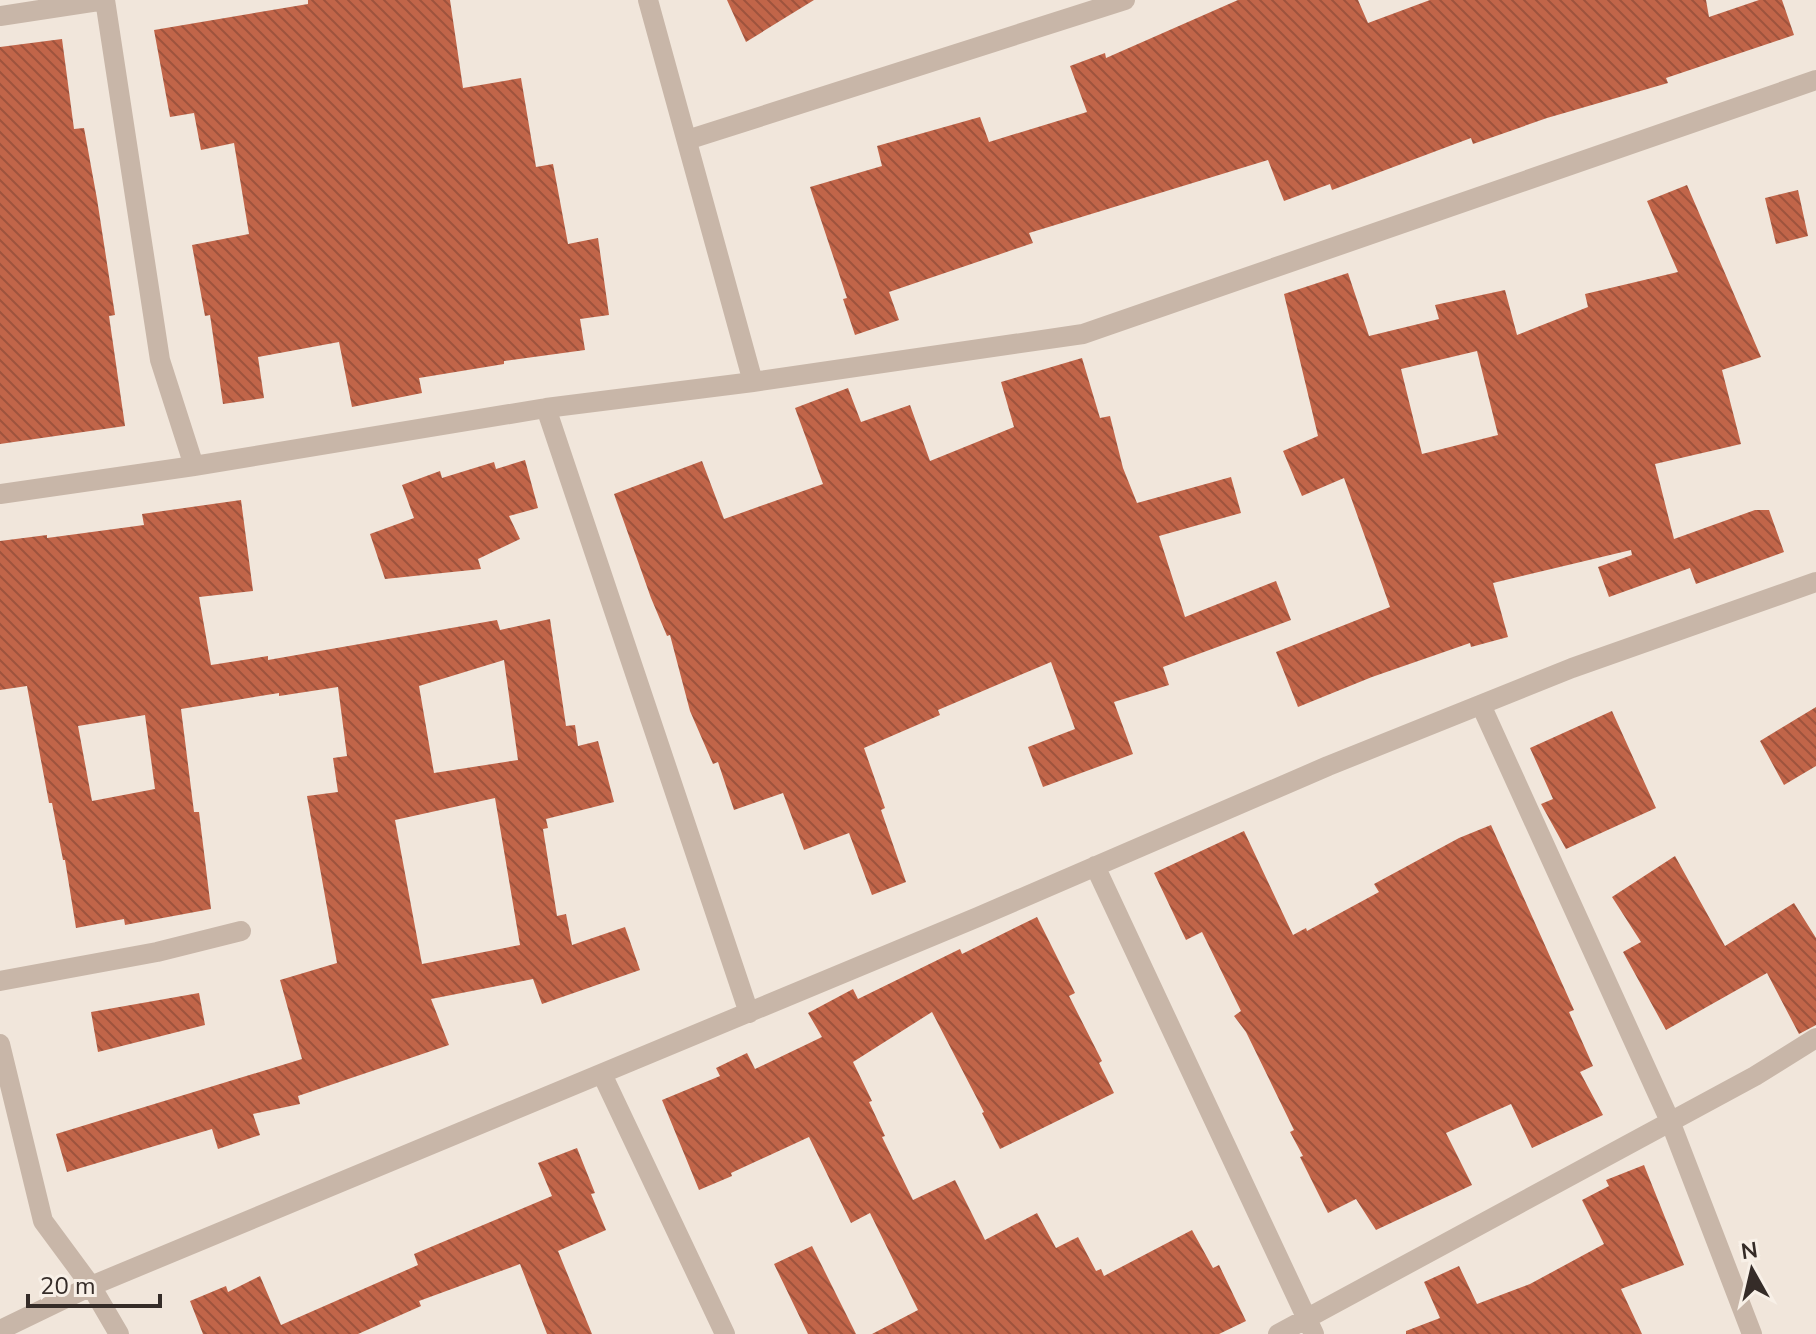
<svg xmlns="http://www.w3.org/2000/svg" width="1816" height="1334" font-family="'Nunito Sans',sans-serif">
	<style>
		.building { fill: url(#building-back-hatch); fill-rule: evenodd }
		.lines { fill: none; stroke-linecap: round; stroke-linejoin: round }
		.street { stroke: #c8b6a8; stroke-width: 20 }
	</style>
	<defs>
		<pattern id="building-back-hatch" width="6" height="6" patternUnits="userSpaceOnUse" patternTransform="scale(2)"><rect width="6" height="6" fill="#c16549"/><path d="M-1 5l2 2M0 0l6 6M5-1l2 2" fill="none" stroke="#9e533d"/></pattern>
	</defs>
	<rect width="100%" height="100%" fill="#f1e6db"/>
	<!-- building -->
	<path class="building" d="M 308,0 L 450,0 L 463,88 L 521,78 L 536,167 L 553,164 L 568,244 L 598,238 L 609,315 L 580,319 L 585,350 L 504,361 L 504,364 L 419,378 L 422,393 L 352,407 L 339,342 L 258,357 L 264,398 L 223,404 L 210,315 L 205,316 L 192,245 L 249,234 L 234,143 L 201,150 L 194,113 L 170,117 L 154,30 L 308,4 Z
		M 727,0 L 814,0 L 746,42 Z
		M 1238,0 L 1358,0 L 1368,23 L 1430,0 L 1706,0 L 1709,17 L 1759,0 L 1782,0 L 1794,35 L 1666,78 L 1668,83 L 1547,118 L 1473,144 L 1471,138 L 1332,190 L 1330,184 L 1284,201 L 1268,160 L 1029,233 L 1033,243 L 889,292 L 899,320 L 855,335 L 843,299 L 847,298 L 810,187 L 882,166 L 877,146 L 980,117 L 989,142 L 1087,112 L 1070,66 L 1105,53 L 1106,58 Z
		M 62,39 L 74,129 L 84,128 L 97,199 L 115,315 L 109,316 L 125,426 L 0,444 L 0,47 Z
		M 1687,185 L 1761,357 L 1722,370 L 1741,444 L 1655,464 L 1674,539 L 1755,510 L 1769,510 L 1784,552 L 1696,584 L 1690,568 L 1609,597 L 1598,567 L 1632,555 L 1631,550 L 1493,583 L 1508,637 L 1471,647 L 1470,643 L 1372,677 L 1298,707 L 1276,652 L 1390,607 L 1344,478 L 1302,496 L 1283,451 L 1318,436 L 1284,294 L 1348,273 L 1369,336 L 1439,319 L 1435,305 L 1505,290 L 1517,335 L 1588,307 L 1585,294 L 1678,272 L 1647,201 ZM 1477,351 L 1498,435 L 1422,454 L 1401,369 Z
		M 1798,190 L 1808,236 L 1776,244 L 1765,198 Z
		M 1082,358 L 1100,418 L 1110,416 L 1123,468 L 1137,503 L 1231,477 L 1241,513 L 1159,536 L 1185,617 L 1276,581 L 1291,620 L 1163,667 L 1169,685 L 1114,702 L 1133,754 L 1043,787 L 1028,747 L 1075,729 L 1051,662 L 938,710 L 940,715 L 864,748 L 885,808 L 881,810 L 906,882 L 872,895 L 849,833 L 804,850 L 783,793 L 734,810 L 718,762 L 713,764 L 690,711 L 670,635 L 667,636 L 651,598 L 614,494 L 702,461 L 724,519 L 823,484 L 795,408 L 848,388 L 861,422 L 910,405 L 930,461 L 1014,427 L 1001,382 Z
		M 525,460 L 538,508 L 509,516 L 520,539 L 478,559 L 481,569 L 385,579 L 370,534 L 414,518 L 402,485 L 440,471 L 442,478 L 494,462 L 496,469 Z
		M 241,500 L 253,591 L 199,597 L 211,665 L 268,656 L 268,660 L 497,620 L 500,630 L 550,619 L 566,726 L 575,725 L 578,746 L 598,741 L 614,802 L 546,819 L 548,828 L 543,829 L 557,916 L 566,914 L 572,945 L 625,927 L 640,970 L 542,1004 L 533,979 L 431,999 L 449,1045 L 298,1096 L 300,1104 L 253,1114 L 260,1135 L 218,1149 L 212,1129 L 67,1172 L 56,1134 L 302,1059 L 280,980 L 337,963 L 307,796 L 338,792 L 333,758 L 347,756 L 338,687 L 279,696 L 279,693 L 181,709 L 194,812 L 199,812 L 211,909 L 125,925 L 124,919 L 76,928 L 65,860 L 63,860 L 52,803 L 49,803 L 27,686 L 0,690 L 0,541 L 47,535 L 47,538 L 144,525 L 142,514 ZM 504,660 L 518,760 L 434,773 L 419,686 ZM 145,715 L 155,789 L 92,801 L 78,726 ZM 495,798 L 520,945 L 422,964 L 395,820 Z
		M 1816,707 L 1816,766 L 1784,785 L 1760,741 Z
		M 1612,711 L 1656,808 L 1566,849 L 1541,804 L 1553,799 L 1530,748 Z
		M 1491,825 L 1574,1010 L 1569,1012 L 1593,1066 L 1580,1072 L 1603,1115 L 1532,1148 L 1511,1104 L 1446,1133 L 1472,1185 L 1376,1230 L 1356,1199 L 1328,1213 L 1300,1157 L 1303,1156 L 1290,1132 L 1294,1130 L 1246,1032 L 1234,1016 L 1241,1011 L 1202,932 L 1186,940 L 1154,873 L 1244,831 L 1293,935 L 1306,928 L 1307,931 L 1379,892 L 1374,884 L 1459,838 Z
		M 1675,856 L 1725,946 L 1794,903 L 1816,938 L 1816,1025 L 1799,1034 L 1767,973 L 1666,1030 L 1623,952 L 1641,942 L 1612,897 Z
		M 1037,917 L 1075,993 L 1069,996 L 1102,1061 L 1099,1063 L 1114,1093 L 1000,1149 L 982,1113 L 984,1112 L 932,1012 L 853,1062 L 872,1101 L 869,1102 L 885,1136 L 882,1137 L 913,1200 L 955,1180 L 985,1240 L 1037,1213 L 1056,1248 L 1078,1237 L 1096,1271 L 1101,1269 L 1104,1276 L 1192,1230 L 1213,1268 L 1219,1265 L 1246,1321 L 1219,1334 L 872,1334 L 918,1310 L 870,1213 L 851,1223 L 809,1137 L 731,1173 L 732,1176 L 699,1190 L 662,1100 L 720,1076 L 716,1068 L 747,1053 L 755,1069 L 822,1037 L 808,1013 L 853,989 L 858,999 L 960,949 L 962,954 Z
		M 199,993 L 205,1025 L 98,1052 L 91,1012 Z
		M 577,1148 L 595,1193 L 591,1194 L 606,1230 L 558,1251 L 592,1334 L 547,1334 L 520,1264 L 419,1301 L 421,1306 L 358,1334 L 203,1334 L 190,1301 L 226,1286 L 228,1292 L 260,1276 L 281,1325 L 418,1265 L 414,1254 L 552,1196 L 538,1163 Z
		M 1644,1165 L 1684,1265 L 1621,1289 L 1642,1334 L 1406,1334 L 1406,1331 L 1440,1318 L 1424,1282 L 1459,1266 L 1477,1304 L 1530,1284 L 1604,1244 L 1582,1200 L 1609,1186 L 1606,1180 Z
		M 812,1246 L 856,1334 L 808,1334 L 774,1264 Z"/>
	<g class="lines">
		<!-- street -->
		<path class="street" d="M 105,0 L 160,360 L 194,466
			M 648,0 L 753,382
			M 0,16 L 105,0
			M 687,140 L 1125,0
			M 546,408 L 749,1013
			M 0,494 L 194,466 L 546,408 L 753,382 L 1083,334 L 1816,80
			M 1481,705 L 1670,1121 L 1752,1334
			M 1095,866 L 1314,1334
			M 0,981 L 157,952 L 241,931
			M 0,1044 L 43,1221 L 91,1286 L 119,1334
			M 602,1074 L 725,1334
			M 0,1330 L 91,1286 L 978,917 L 1328,766 L 1572,668 L 1816,582
			M 1278,1334 L 1755,1076 L 1816,1038"/>
	</g>
	<!-- north arrow -->
	<g transform="translate(1752 1270) rotate(352)" stroke="#f8f0e7" stroke-width="6" paint-order="stroke">
	<path d="M0-6L14 30L0 20L-14 30Z" fill="#352c28"/>
	<text y="-12" font-size="22" font-weight="bold" text-anchor="middle" fill="#352c28">N</text>
	</g>
	<!-- scale -->
	<path d="M28 1294v12h132v-12" fill="none" stroke="#352c28" stroke-width="4"/>
	<text x="40" y="1294" font-size="24" fill="#352c28" stroke="#f8f0e7" stroke-width="6" paint-order="stroke">20 m</text>
</svg>
